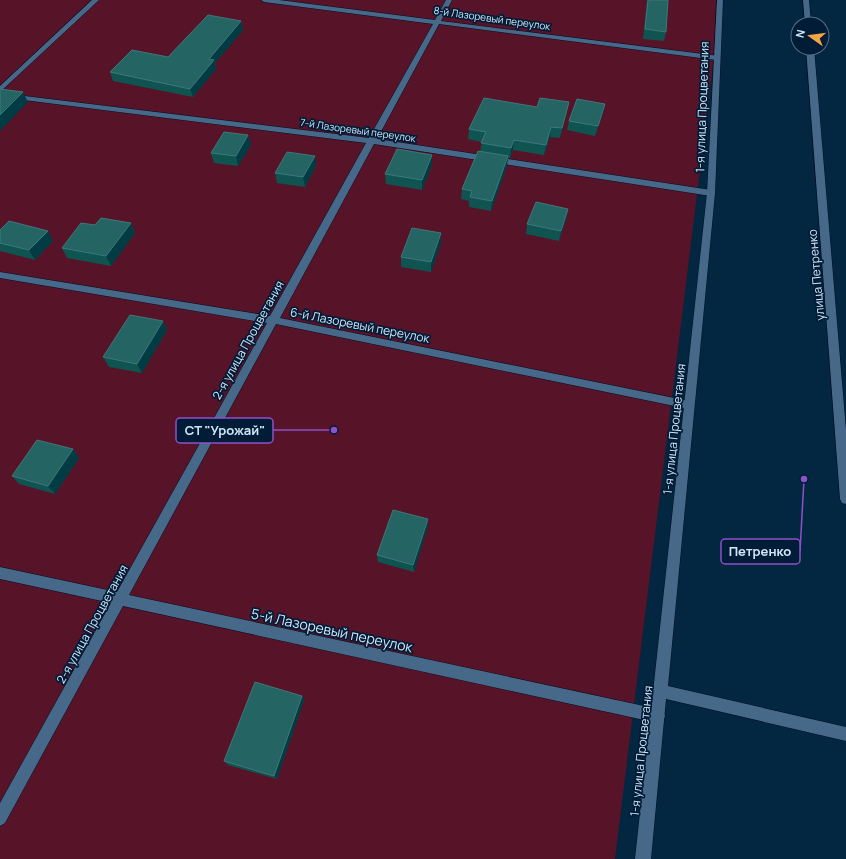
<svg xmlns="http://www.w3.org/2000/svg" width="846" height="859" font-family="Manrope,sans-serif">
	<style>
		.green { fill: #571327 }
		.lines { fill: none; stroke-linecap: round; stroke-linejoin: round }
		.service-casing { stroke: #000e22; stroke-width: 1 }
		.minor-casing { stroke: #000e22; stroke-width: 1 }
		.service { fill: #466989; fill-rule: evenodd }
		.minor { fill: #466989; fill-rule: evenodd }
		.wall { fill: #0f5451 }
		.shaded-wall { fill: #013b43 }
		.building { fill: #246463; stroke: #3f787a }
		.labels { text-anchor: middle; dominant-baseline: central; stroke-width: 3.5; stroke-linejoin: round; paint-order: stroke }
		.far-street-label { font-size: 10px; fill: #d3e6f8; stroke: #001c37 }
		.street-label { font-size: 12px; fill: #d3e6f8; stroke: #001c37 }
		.near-street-label { font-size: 14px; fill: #d3e6f8; stroke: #001c37 }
		.leader { fill: none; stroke: #8d51ca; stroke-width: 1.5 }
		.callout-dot { fill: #8d51ca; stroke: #001c37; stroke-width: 1.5 }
		.callout { fill: #001c37; stroke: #8d51ca; stroke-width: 1.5 }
		.callout-label { font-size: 13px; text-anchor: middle; font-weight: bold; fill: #d3e6f8 }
	</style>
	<rect width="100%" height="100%" fill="#032641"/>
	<!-- green -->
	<path class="green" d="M 0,0 L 721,0 L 615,859 L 0,859 Z"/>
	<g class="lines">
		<!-- service casing -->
		<g class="service-casing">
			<path id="service" d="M 92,0 L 99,0 L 0,92 L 0,86 Z
				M 261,0 L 279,0 L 435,20 L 446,0 L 452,0 L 441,21 L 719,56 L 720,58 L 716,60 L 439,24 L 377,139 L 711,190 L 715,193 L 711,196 L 374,144 L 280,318 L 689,401 L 693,402 L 694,405 L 693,408 L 689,409 L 276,324 L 129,595 L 658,709 L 663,711 L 665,716 L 663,721 L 658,723 L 123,606 L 5,823 L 0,826 L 0,803 L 111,603 L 0,579 L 0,567 L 117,592 L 267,323 L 0,278 L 0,272 L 270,316 L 366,143 L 0,97 L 0,93 L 369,138 L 433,24 L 264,2 Z"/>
		</g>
		<!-- minor casing -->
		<g class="minor-casing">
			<path id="minor" d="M 717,0 L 723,0 L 715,193 L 668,686 L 846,727 L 846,741 L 666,699 L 651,859 L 635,859 L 707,193 Z
				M 803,0 L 809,0 L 811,24 L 805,24 Z
				M 806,48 L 814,48 L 846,430 L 846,504 L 842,503 L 840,499 Z"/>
		</g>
		<!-- service -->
		<use href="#service" class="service"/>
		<!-- minor -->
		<use href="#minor" class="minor"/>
	</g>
	<!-- wall -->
	<path class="wall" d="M 647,0 L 668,0 L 666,32 L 664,41 L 643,39 Z
		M 241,21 L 243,30 L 215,63 L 216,69 L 193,97 L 113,81 L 110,72 L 168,57 Z
		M 567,112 L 560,138 L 550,137 L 544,155 L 513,150 L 510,158 L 508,158 L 507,166 L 491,211 L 469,207 L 469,201 L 461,199 L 462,189 L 480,152 L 482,142 L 468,139 L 469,129 Z
		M 603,114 L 595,136 L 567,130 L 569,121 Z
		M 248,135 L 251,145 L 238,166 L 214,163 L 211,153 Z
		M 432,165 L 422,190 L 386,184 L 385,174 Z
		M 316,166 L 305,187 L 277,183 L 275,173 Z
		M 568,209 L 566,219 L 559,241 L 526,234 L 527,224 Z
		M 131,223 L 135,233 L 111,266 L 67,258 L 62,248 L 95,225 Z
		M 0,230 L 53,241 L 35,260 L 0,251 Z
		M 441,233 L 441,243 L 431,272 L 401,267 L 401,257 Z
		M 163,321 L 167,330 L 142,373 L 109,367 L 103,357 Z
		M 73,449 L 79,458 L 55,494 L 19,484 L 12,476 Z
		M 428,519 L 428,526 L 414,572 L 378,562 L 377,555 Z
		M 302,696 L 304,700 L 277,779 L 228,765 L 224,761 Z"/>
	<!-- shaded-wall -->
	<path class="shaded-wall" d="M 241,21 L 243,30 L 215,63 L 216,69 L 193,97 L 190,89 L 209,59 Z
		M 23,92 L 28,102 L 0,131 L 0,115 Z
		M 569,102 L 567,112 L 560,138 L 562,128 Z
		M 605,104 L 603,114 L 595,136 L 598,126 Z
		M 551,127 L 550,137 L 544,155 L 546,145 Z
		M 248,135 L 251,145 L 238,166 L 236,156 Z
		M 514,140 L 513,150 L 510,158 L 511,148 Z
		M 432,155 L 432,165 L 422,190 L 422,180 Z
		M 315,156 L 316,166 L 305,187 L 303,177 Z
		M 508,156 L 507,166 L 491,211 L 492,201 Z
		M 568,209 L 566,219 L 559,241 L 561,231 Z
		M 131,223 L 135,233 L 111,266 L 106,256 Z
		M 48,231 L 53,241 L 35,260 L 29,250 Z
		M 441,233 L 441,243 L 431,272 L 431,262 Z
		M 163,321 L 167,330 L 142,373 L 137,364 Z
		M 73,449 L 79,458 L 55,494 L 48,486 Z
		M 428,519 L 428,526 L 414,572 L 413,565 Z
		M 302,696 L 304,700 L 277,779 L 274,776 Z"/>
	<!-- building -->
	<path class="building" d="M 648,0 L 668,0 L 666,32 L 645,29 Z
		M 208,15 L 241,21 L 209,59 L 214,60 L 190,89 L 110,72 L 132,50 L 168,57 Z
		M 0,89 L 23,92 L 0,115 Z
		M 484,98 L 537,107 L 540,98 L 569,102 L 562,128 L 551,127 L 546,145 L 514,140 L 511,148 L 481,143 L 486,132 L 469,129 Z
		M 577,99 L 605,104 L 598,126 L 569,121 Z
		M 224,132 L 248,135 L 236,156 L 211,153 Z
		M 397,149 L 432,155 L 422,180 L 385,174 Z
		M 478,151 L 508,156 L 492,201 L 470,197 L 472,191 L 462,189 Z
		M 287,152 L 315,156 L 303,177 L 275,173 Z
		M 536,202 L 568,209 L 561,231 L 527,224 Z
		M 101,218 L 131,223 L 106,256 L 62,248 L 81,223 L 95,225 Z
		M 9,221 L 48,231 L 29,250 L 0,243 L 0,230 Z
		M 412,228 L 441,233 L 431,262 L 401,257 Z
		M 130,315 L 163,321 L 137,364 L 103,357 Z
		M 37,440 L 73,449 L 48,486 L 12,476 Z
		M 393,510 L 428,519 L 413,565 L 377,555 Z
		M 255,682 L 302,696 L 274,776 L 224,761 Z"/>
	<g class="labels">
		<!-- far-street labels -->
		<g class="far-street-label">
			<text transform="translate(492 18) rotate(8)">8-й Лазоревый переулок</text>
			<text transform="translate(358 130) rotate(8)">7-й Лазоревый переулок</text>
		</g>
		<!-- street labels -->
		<g class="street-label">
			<text transform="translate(702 107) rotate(-88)">1-я улица Процветания</text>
			<text transform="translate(816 275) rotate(-95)">улица Петренко</text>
			<text transform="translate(360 325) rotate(11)">6-й Лазоревый переулок</text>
			<text transform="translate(248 340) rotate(-61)">2-я улица Процветания</text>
			<text transform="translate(674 429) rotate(-84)">1-я улица Процветания</text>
			<text transform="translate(92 624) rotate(-61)">2-я улица Процветания</text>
			<text transform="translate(641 751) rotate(-84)">1-я улица Процветания</text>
		</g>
		<!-- near-street labels -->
		<g class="near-street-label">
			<text transform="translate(332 630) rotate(12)">5-й Лазоревый переулок</text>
		</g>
	</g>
	<!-- callouts -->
	<path class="leader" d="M334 430L273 430M804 479L800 551"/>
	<g class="callout-dot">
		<circle cx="334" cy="430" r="4"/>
		<circle cx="804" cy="479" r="4"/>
	</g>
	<g class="callout">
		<rect x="176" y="418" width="97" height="25" rx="4"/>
		<rect x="721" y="539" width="79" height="25" rx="4"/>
	</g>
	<g class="callout-label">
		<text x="225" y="435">СТ "Урожай"</text>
		<text x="760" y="556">Петренко</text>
	</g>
	<!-- north arrow -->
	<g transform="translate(810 36) rotate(284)"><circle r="19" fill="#001c37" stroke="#546d84"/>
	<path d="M0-3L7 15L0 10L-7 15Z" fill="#f4a444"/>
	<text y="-6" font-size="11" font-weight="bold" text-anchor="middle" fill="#d3e6f8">N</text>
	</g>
</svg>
